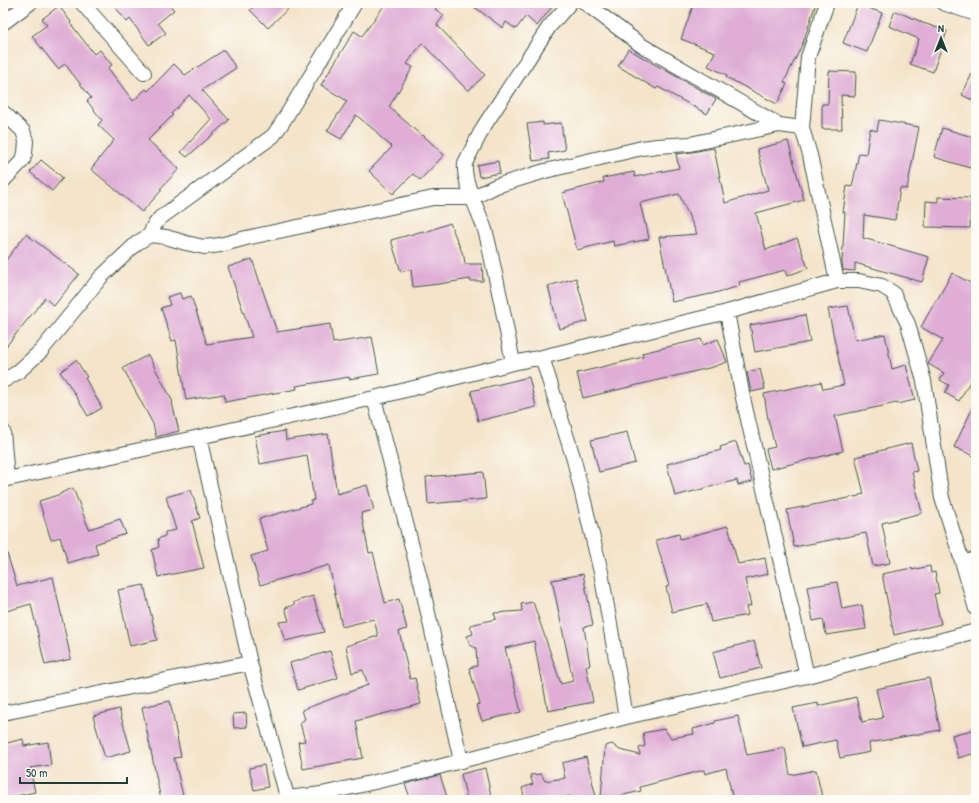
<svg xmlns="http://www.w3.org/2000/svg" width="979" height="803" font-family="'Patrick Hand',sans-serif">
	<style>
		.building { fill: #dfadd6 }
		.lines { fill: none; stroke-linecap: round; stroke-linejoin: round }
		.street-casing { stroke: #3f564a; stroke-width: 16 }
		.street { stroke: #fff; stroke-width: 14 }
	</style>
	<rect width="100%" height="100%" fill="#fdfcf7"/>
	<filter id="ink" filterUnits="userSpaceOnUse"><feTurbulence type="fractalNoise" baseFrequency=".025" numOctaves="2"/><feDisplacementMap in="SourceGraphic" scale="8" xChannelSelector="R" yChannelSelector="G"/><feConvolveMatrix kernelMatrix="1 2 1 2 8 2 1 2 1" color-interpolation-filters="sRGB"/></filter>
	<filter id="wash" filterUnits="userSpaceOnUse"><feTurbulence type="fractalNoise" baseFrequency=".012" numOctaves="4" result="noise"/><feDisplacementMap in="SourceGraphic" scale="16" xChannelSelector="R" yChannelSelector="G"/><feGaussianBlur stdDeviation="0.9" result="paint"/><feColorMatrix in="noise" values="0 0 0 0 0 0 0 0 0 0 0 0 0 0 0 0 0 1.4 0 .05"/><feComposite in="paint" operator="in"/></filter>
	<g filter="url(#wash)">
		<rect width="100%" height="100%" fill="#f4e4ca"/>
		<g id="blocks">
			<!-- building -->
			<path class="building" d="M 112,3 L 168,3 L 174,10 L 158,23 L 166,33 L 149,45 L 130,19 L 127,22 Z
				M 258,3 L 294,3 L 268,28 L 250,10 Z
				M 386,3 L 440,3 L 435,9 L 444,15 L 437,25 L 485,75 L 468,91 L 422,43 L 407,64 L 413,67 L 389,107 L 422,136 L 423,135 L 444,155 L 420,180 L 413,174 L 393,194 L 369,171 L 392,147 L 377,134 L 378,133 L 356,115 L 341,139 L 327,131 L 347,101 L 321,85 L 354,31 L 362,36 Z
				M 469,3 L 555,3 L 537,26 L 526,16 L 516,29 L 506,22 L 503,28 Z
				M 694,3 L 816,3 L 803,43 L 784,82 L 787,84 L 777,104 L 726,77 L 727,75 L 708,66 L 715,52 L 681,39 Z
				M 858,4 L 882,13 L 867,52 L 843,43 Z
				M 59,6 L 71,22 L 70,23 L 94,54 L 100,50 L 112,65 L 108,68 L 133,101 L 146,89 L 148,91 L 174,64 L 185,75 L 224,50 L 236,68 L 202,90 L 229,120 L 187,157 L 181,152 L 211,119 L 189,95 L 171,114 L 173,115 L 148,140 L 179,169 L 160,189 L 162,190 L 142,212 L 91,169 L 114,140 L 98,125 L 102,120 L 87,101 L 91,98 L 65,64 L 58,69 L 32,36 L 47,25 L 42,19 Z
				M 895,11 L 920,21 L 920,22 L 947,31 L 933,72 L 910,64 L 919,39 L 889,26 Z
				M 628,49 L 716,99 L 707,114 L 658,87 L 656,89 L 618,66 Z
				M 976,65 L 976,102 L 962,95 Z
				M 829,71 L 856,72 L 855,96 L 841,95 L 842,129 L 822,129 L 822,104 L 828,104 Z
				M 879,120 L 919,127 L 907,189 L 900,188 L 895,220 L 864,215 L 863,238 L 929,257 L 922,282 L 855,263 L 855,271 L 843,270 L 842,262 L 845,212 L 843,212 L 847,186 L 852,187 L 859,153 L 866,154 L 870,129 L 877,131 Z
				M 543,122 L 543,125 L 561,123 L 565,150 L 548,153 L 549,159 L 533,161 L 527,124 Z
				M 942,128 L 976,138 L 976,146 L 970,168 L 934,157 Z
				M 788,141 L 804,200 L 756,213 L 766,250 L 797,238 L 808,268 L 787,276 L 785,270 L 739,282 L 740,286 L 711,294 L 672,302 L 659,237 L 697,234 L 679,194 L 640,203 L 645,224 L 646,224 L 649,239 L 614,246 L 613,241 L 577,250 L 562,193 L 604,182 L 603,178 L 634,172 L 635,177 L 679,168 L 676,154 L 692,152 L 714,148 L 725,203 L 768,190 L 757,149 Z
				M 41,160 L 63,178 L 52,191 L 30,172 Z
				M 498,161 L 500,173 L 479,177 L 477,165 Z
				M 938,197 L 971,198 L 970,228 L 925,227 L 926,201 L 938,202 Z
				M 450,223 L 464,257 L 465,264 L 482,264 L 483,281 L 470,281 L 470,279 L 439,284 L 413,287 L 411,269 L 401,272 L 391,240 L 423,231 L 423,233 Z
				M 26,234 L 79,274 L 54,306 L 45,298 L 3,350 L 3,264 Z
				M 252,259 L 277,332 L 330,324 L 333,343 L 372,337 L 379,374 L 349,379 L 349,377 L 296,386 L 297,389 L 225,402 L 224,394 L 186,400 L 176,340 L 172,341 L 161,308 L 170,305 L 167,297 L 180,293 L 182,299 L 191,296 L 207,344 L 252,337 L 228,267 Z
				M 952,273 L 976,286 L 976,371 L 959,401 L 945,393 L 949,385 L 940,380 L 944,373 L 928,364 L 943,340 L 921,327 L 936,300 L 937,300 Z
				M 576,278 L 588,321 L 559,329 L 548,286 Z
				M 848,306 L 855,340 L 885,334 L 892,369 L 906,365 L 915,400 L 897,404 L 896,403 L 883,406 L 835,416 L 843,451 L 771,469 L 766,449 L 775,447 L 768,419 L 764,394 L 821,382 L 823,389 L 844,385 L 828,309 Z
				M 805,315 L 810,342 L 755,352 L 750,325 Z
				M 701,339 L 703,345 L 718,339 L 727,362 L 713,367 L 583,398 L 577,373 L 643,357 L 642,353 Z
				M 148,355 L 173,402 L 172,403 L 179,431 L 156,437 L 153,424 L 123,368 Z
				M 76,360 L 87,377 L 85,378 L 102,408 L 88,416 L 68,383 L 60,372 Z
				M 760,369 L 765,389 L 751,392 L 747,372 Z
				M 529,377 L 536,407 L 478,421 L 471,391 Z
				M 976,401 L 976,457 L 954,447 Z
				M 285,431 L 286,440 L 328,434 L 337,494 L 367,485 L 374,510 L 361,513 L 369,553 L 373,552 L 385,603 L 399,599 L 407,629 L 399,631 L 410,679 L 415,678 L 421,704 L 356,721 L 363,758 L 303,769 L 298,742 L 305,741 L 300,723 L 305,719 L 302,710 L 368,685 L 363,670 L 352,673 L 346,646 L 378,636 L 374,619 L 342,627 L 329,565 L 260,585 L 251,556 L 268,551 L 259,519 L 311,504 L 311,501 L 314,500 L 307,455 L 260,464 L 255,436 Z
				M 627,432 L 635,463 L 599,472 L 591,440 Z
				M 736,442 L 744,466 L 748,465 L 752,482 L 738,485 L 737,480 L 675,496 L 667,464 L 721,450 L 720,447 Z
				M 911,443 L 917,471 L 912,472 L 922,513 L 882,523 L 890,563 L 873,566 L 866,533 L 794,547 L 787,510 L 859,496 L 859,495 L 864,494 L 855,457 Z
				M 483,472 L 486,499 L 428,504 L 426,477 Z
				M 73,488 L 89,529 L 120,519 L 126,534 L 95,544 L 98,554 L 68,563 L 60,537 L 51,540 L 39,501 L 61,494 L 61,493 Z
				M 191,490 L 200,518 L 192,521 L 204,568 L 158,577 L 152,550 L 159,547 L 158,539 L 165,536 L 165,532 L 176,530 L 166,497 Z
				M 728,526 L 738,564 L 765,558 L 768,574 L 745,579 L 751,606 L 746,607 L 748,615 L 711,622 L 707,604 L 672,612 L 666,587 L 669,586 L 656,540 L 679,534 L 680,539 Z
				M 3,550 L 6,550 L 17,586 L 53,577 L 71,659 L 45,665 L 31,604 L 3,612 Z
				M 930,566 L 931,573 L 935,572 L 939,593 L 934,594 L 941,624 L 894,635 L 882,574 L 912,568 L 912,570 Z
				M 583,574 L 593,625 L 584,627 L 590,665 L 586,666 L 593,702 L 548,711 L 541,674 L 540,674 L 534,641 L 505,648 L 521,712 L 482,721 L 476,705 L 480,704 L 469,668 L 477,666 L 476,648 L 470,645 L 467,636 L 473,634 L 470,625 L 496,619 L 494,613 L 522,611 L 521,604 L 533,602 L 561,684 L 573,681 L 552,580 Z
				M 837,582 L 842,609 L 862,605 L 866,629 L 826,635 L 823,619 L 813,621 L 807,587 Z
				M 144,585 L 157,640 L 130,646 L 118,590 Z
				M 313,596 L 324,632 L 285,641 L 279,622 L 289,621 L 285,608 L 294,605 L 294,602 Z
				M 754,641 L 761,668 L 720,678 L 713,652 Z
				M 330,651 L 338,678 L 298,690 L 290,663 Z
				M 929,678 L 940,730 L 869,743 L 870,752 L 840,758 L 836,740 L 802,747 L 793,708 L 818,703 L 818,706 L 856,697 L 862,722 L 883,718 L 876,689 Z
				M 170,701 L 181,757 L 174,758 L 184,800 L 161,800 L 142,707 Z
				M 119,709 L 131,751 L 105,758 L 93,716 Z
				M 246,713 L 247,727 L 234,728 L 233,714 Z
				M 738,716 L 747,755 L 785,748 L 790,775 L 816,770 L 822,797 L 807,800 L 733,800 L 726,768 L 705,774 L 704,770 L 640,787 L 641,791 L 610,798 L 609,796 L 601,798 L 605,746 L 612,744 L 620,750 L 640,755 L 639,748 L 645,746 L 643,733 L 664,729 L 671,738 L 694,734 L 693,729 L 715,723 L 715,721 Z
				M 976,729 L 976,753 L 958,758 L 952,735 Z
				M 23,739 L 24,746 L 48,742 L 51,765 L 30,768 L 35,792 L 3,799 L 3,744 Z
				M 586,757 L 597,800 L 571,800 L 570,796 L 556,800 L 525,800 L 522,788 L 533,784 L 530,775 L 541,774 L 545,781 L 565,778 L 562,763 Z
				M 264,765 L 268,787 L 254,790 L 249,768 Z
				M 485,768 L 492,800 L 467,800 L 461,774 Z
				M 440,775 L 448,800 L 411,800 L 405,784 Z"/>
		</g>
	</g>
	<g filter="url(#ink)">
		<use href="#blocks" fill-opacity="0" stroke="#3f564a" stroke-width="1"/>
		<g class="lines">
			<!-- street casing -->
			<g class="street-casing">
				<path id="street" d="M 82,3 L 144,73
					M 585,3 L 641,45 L 779,125
					M 827,3 L 808,57 L 802,128 L 810,155 L 837,281
					M 943,3 L 976,14
					M 3,23 L 30,3
					M 3,112 L 23,131 L 26,141 L 25,153 L 23,160 L 3,181
					M 150,235 L 153,227 L 160,218 L 273,136 L 282,123 L 355,3
					M 727,312 L 743,398 L 807,676
					M 542,357 L 727,312 L 837,281 L 859,281 L 882,286 L 893,293 L 908,324 L 924,381 L 942,498 L 963,564 L 976,609
					M 513,363 C 507,331 501,300 494,269 C 491,256 489,243 485,230 C 479,211 463,183 465,163 L 484,126 L 549,27 L 570,3
					M 3,381 L 18,372 L 41,351 L 101,277 L 137,243 L 150,235 L 166,237 L 186,243 L 204,247 L 220,245 L 246,238 L 433,198 L 472,198 L 496,186 L 545,171 L 642,148 L 657,146 L 690,144 L 779,125 L 802,128
					M 374,398 L 422,586 L 461,761
					M 3,431 L 7,479
					M 199,437 L 374,398 L 513,363 L 542,357 L 574,460 L 601,572 L 626,717
					M 3,480 L 199,437 L 250,663 L 288,800
					M 963,564 L 976,558
					M 3,713 L 250,663
					M 287,798 L 322,794 L 427,770 L 626,717 L 807,676 L 976,631"/>
			</g>
			<!-- street -->
			<use href="#street" class="street"/>
		</g>
	</g>
	<!-- margin -->
	<rect width="979" height="803" fill="none" stroke="#fdfcf7" stroke-width="16"/>
	<!-- north arrow -->
	<g transform="translate(941 38)" stroke="#fdfcf7" stroke-width="3" paint-order="stroke">
	<path d="M0-3L7 15L0 10L-7 15Z" fill="#1f3d34"/>
	<text y="-6" font-size="11" font-weight="bold" text-anchor="middle" fill="#1f3d34">N</text>
	</g>
	<!-- scale -->
	<path d="M20 777v6h107v-6" fill="none" stroke="#1f3d34" stroke-width="2"/>
	<text x="26" y="777" font-size="12" fill="#1f3d34" stroke="#fdfcf7" stroke-width="3" paint-order="stroke">50 m</text>
</svg>
